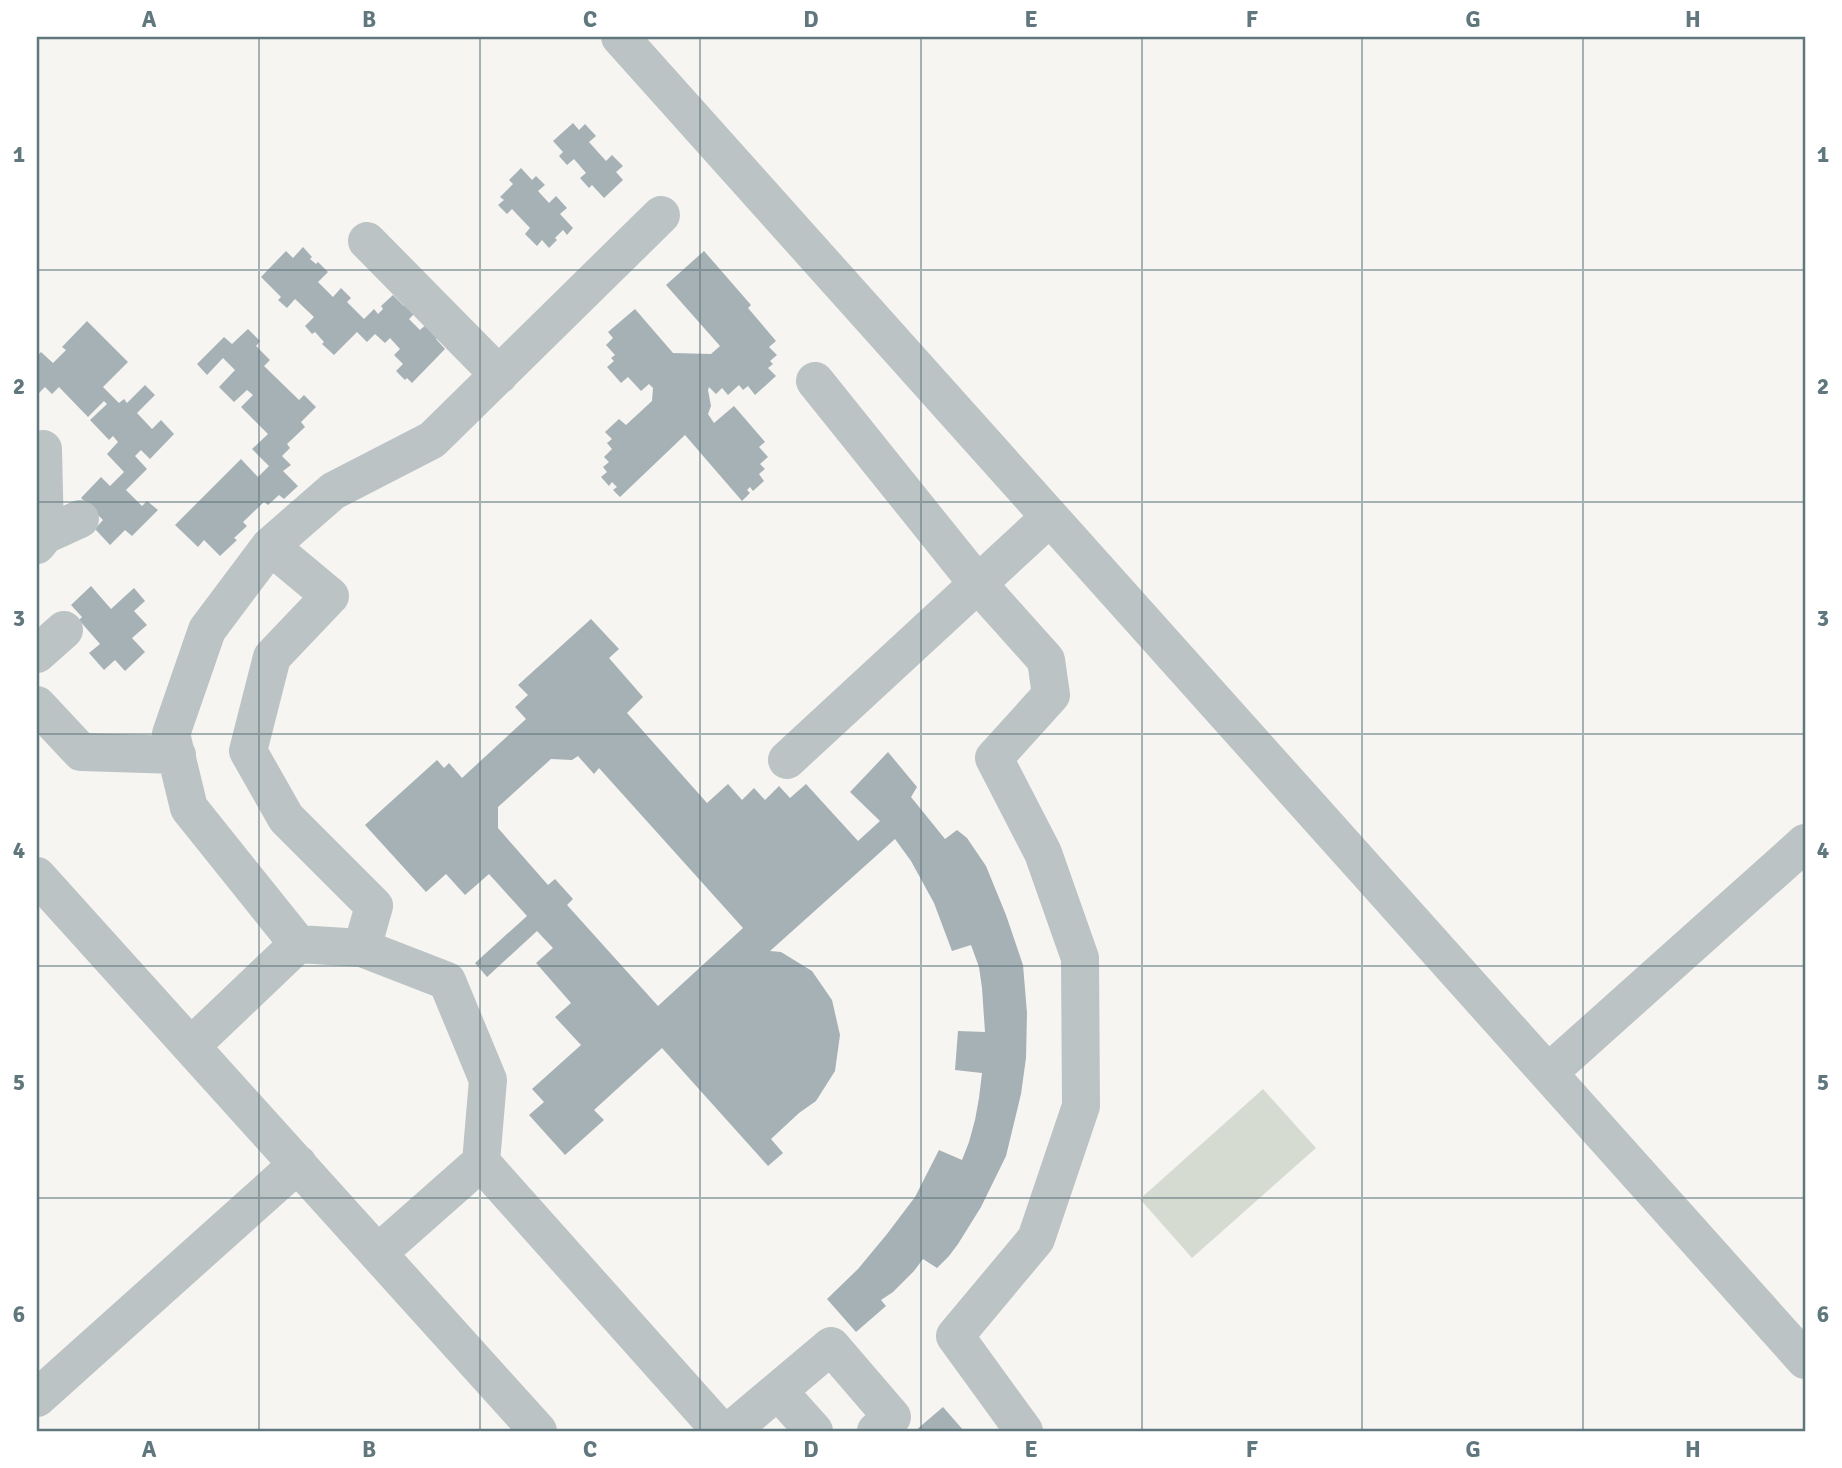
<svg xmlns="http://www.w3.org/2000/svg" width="1842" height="1468" font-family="Signika,sans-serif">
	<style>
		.green { fill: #d6dbd1 }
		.building { fill: #a5b1b4; fill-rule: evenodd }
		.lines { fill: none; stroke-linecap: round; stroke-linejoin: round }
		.minor { stroke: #bcc3c5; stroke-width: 38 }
		.grid { fill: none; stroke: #60777e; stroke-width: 2; stroke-opacity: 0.55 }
		.neatline { fill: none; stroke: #60777e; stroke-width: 2.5 }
		.grid-label { font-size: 23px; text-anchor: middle; font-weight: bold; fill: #60777e }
	</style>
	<rect width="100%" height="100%" fill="#f6f5f2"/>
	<!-- green -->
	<path class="green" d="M 1263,1089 L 1316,1148 L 1192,1258 L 1140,1199 Z"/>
	<!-- building -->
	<path class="building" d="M 573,123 L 579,130 L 585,124 L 596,136 L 589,142 L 606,161 L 612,155 L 623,166 L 616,172 L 623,180 L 604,198 L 592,185 L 589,188 L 580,178 L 586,173 L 574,159 L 567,165 L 559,156 L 563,152 L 553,141 Z
		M 521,168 L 532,180 L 536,176 L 545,185 L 538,191 L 549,203 L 556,196 L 567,208 L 560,214 L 573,228 L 567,235 L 563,230 L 555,238 L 557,240 L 549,248 L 542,240 L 537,246 L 525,234 L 530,228 L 512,209 L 507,214 L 498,205 L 504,200 L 500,197 L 513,184 L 509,180 Z
		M 303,247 L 312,257 L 310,259 L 316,264 L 318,262 L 328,272 L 318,282 L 333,297 L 341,288 L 351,298 L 347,302 L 364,319 L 374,309 L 378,314 L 383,309 L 381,306 L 393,295 L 404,306 L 410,299 L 419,309 L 409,319 L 420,330 L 428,323 L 440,335 L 436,339 L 445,349 L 412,383 L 407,378 L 405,380 L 396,371 L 403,364 L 394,355 L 400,349 L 390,338 L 385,343 L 375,334 L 367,342 L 357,332 L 334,355 L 322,344 L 324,342 L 315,332 L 312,334 L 305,326 L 314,317 L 295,299 L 287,308 L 278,300 L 281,297 L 261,277 L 286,251 L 293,258 Z
		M 704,251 L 751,305 L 748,308 L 776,341 L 769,347 L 777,355 L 770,361 L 773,364 L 768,368 L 776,376 L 755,395 L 748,386 L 743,390 L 739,385 L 728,395 L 722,388 L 716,394 L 709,387 L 708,390 L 711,406 L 708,414 L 714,423 L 734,406 L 765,442 L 759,447 L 768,457 L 760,464 L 765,469 L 759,474 L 764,481 L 753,491 L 750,487 L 747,490 L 750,493 L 742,501 L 685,435 L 620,497 L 613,490 L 617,487 L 612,482 L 609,486 L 601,477 L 607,472 L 603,467 L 609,462 L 604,457 L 612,449 L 607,443 L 612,439 L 605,432 L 619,419 L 626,425 L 652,401 L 653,388 L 649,384 L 641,391 L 628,377 L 621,383 L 607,367 L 614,361 L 611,358 L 615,355 L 606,345 L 613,338 L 608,332 L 635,309 L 673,353 L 711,354 L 720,346 L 666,285 Z
		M 87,321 L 128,362 L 103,387 L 119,403 L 124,399 L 127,403 L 145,385 L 155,395 L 137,413 L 152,429 L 161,420 L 174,434 L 150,459 L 141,450 L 135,456 L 147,469 L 126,490 L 142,506 L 147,501 L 158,510 L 132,536 L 125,530 L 110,545 L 95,529 L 103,520 L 81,498 L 101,477 L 110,486 L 124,472 L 107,454 L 118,442 L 113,436 L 109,440 L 90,420 L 107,404 L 104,401 L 88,417 L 59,387 L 52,394 L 45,387 L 37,395 L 37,356 L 41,352 L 53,363 L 66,350 L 62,347 Z
		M 248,329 L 260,341 L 256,346 L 270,360 L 264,366 L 299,400 L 304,395 L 316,407 L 301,422 L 305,427 L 287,444 L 290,448 L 282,456 L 291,465 L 283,471 L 298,486 L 284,499 L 279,495 L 268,505 L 264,502 L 243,522 L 247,526 L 234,538 L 237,540 L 220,556 L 204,540 L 198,547 L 175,525 L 241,459 L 258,477 L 269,466 L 252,449 L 268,434 L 241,407 L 253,395 L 247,390 L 234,402 L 219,387 L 235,370 L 223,358 L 207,375 L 197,364 L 224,337 L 232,344 Z
		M 91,586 L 111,609 L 134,588 L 145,601 L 134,611 L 147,625 L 132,638 L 145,652 L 125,671 L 115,660 L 104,670 L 89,653 L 100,644 L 79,620 L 82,617 L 71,605 Z
		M 591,619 L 619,649 L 609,658 L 643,697 L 627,713 L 707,803 L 728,784 L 742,800 L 754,788 L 765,800 L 779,786 L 790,798 L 806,784 L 858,841 L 880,821 L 850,792 L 888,752 L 917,787 L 911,797 L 945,839 L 957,830 L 967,838 L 986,866 L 1006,915 L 1023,965 L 1027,1013 L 1026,1058 L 1021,1094 L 1006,1156 L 981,1207 L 958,1244 L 949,1256 L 937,1268 L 923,1259 L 914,1271 L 893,1292 L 881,1300 L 886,1306 L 856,1332 L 827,1299 L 858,1269 L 887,1234 L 915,1197 L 939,1150 L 962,1160 L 969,1142 L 975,1120 L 979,1098 L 982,1073 L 955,1070 L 958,1031 L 985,1032 L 982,988 L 979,967 L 971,945 L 952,951 L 934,903 L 911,861 L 895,839 L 770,951 L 781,952 L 812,971 L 832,1000 L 840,1035 L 835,1071 L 816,1101 L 799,1113 L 771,1139 L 783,1153 L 768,1166 L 662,1048 L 594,1110 L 604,1120 L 565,1155 L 529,1115 L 544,1102 L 532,1089 L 581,1045 L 555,1017 L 571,1003 L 536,963 L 553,948 L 537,931 L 487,977 L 475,963 L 527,916 L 489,874 L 465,895 L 446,874 L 426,892 L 365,825 L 437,760 L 444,768 L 449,763 L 462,778 L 526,719 L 515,707 L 528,695 L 518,685 ZM 578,756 L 594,774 L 599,768 L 743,928 L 658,1006 L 567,905 L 573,899 L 555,879 L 548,885 L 498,828 L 498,807 L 551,759 L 572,760 Z
		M 943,1407 L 964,1431 L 915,1431 Z"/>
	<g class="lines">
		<!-- minor -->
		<path class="minor" d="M 620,37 L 1805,1360
			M 367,241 L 499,375
			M 815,381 L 978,584 L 1046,660 L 1051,695 L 994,758 L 1043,853 L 1080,958 L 1081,1106 L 1036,1239 L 955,1336 L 1024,1431
			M 43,449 L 45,535
			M 37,545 L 45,535 L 80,519
			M 270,546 L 333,491 L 432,440 L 661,215
			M 37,654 L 64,630
			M 37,705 L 81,752 L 177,755
			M 787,760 L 1050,517
			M 37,876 L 538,1431
			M 298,944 L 189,808 L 171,734 L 207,630 L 270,546 L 330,596 L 272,657 L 248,751 L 286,818 L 374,906 L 362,948
			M 191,1046 L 298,944 L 362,948 L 447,981 L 488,1080 L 481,1162 L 378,1253
			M 1548,1073 L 1805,843
			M 481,1162 L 721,1431
			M 778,1391 L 814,1431
			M 37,1398 L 298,1164
			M 730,1431 L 831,1346 L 892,1417 L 876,1431"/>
	</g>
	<!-- grid -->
	<path class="grid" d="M 259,37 L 259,1431M 480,37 L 480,1431M 700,37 L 700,1431M 921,37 L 921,1431M 1142,37 L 1142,1431M 1362,37 L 1362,1431M 1583,37 L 1583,1431M 37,270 L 1805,270M 37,502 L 1805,502M 37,734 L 1805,734M 37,966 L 1805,966M 37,1198 L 1805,1198"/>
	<!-- border -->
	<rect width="1842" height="1468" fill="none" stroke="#ffffff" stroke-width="77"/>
	<rect x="38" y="38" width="1766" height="1392" class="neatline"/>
	<g class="grid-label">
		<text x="149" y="27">A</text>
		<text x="369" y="27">B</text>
		<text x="590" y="27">C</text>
		<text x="811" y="27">D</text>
		<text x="1031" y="27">E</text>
		<text x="1252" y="27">F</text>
		<text x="1473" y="27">G</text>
		<text x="1693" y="27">H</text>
		<text x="19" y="162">1</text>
		<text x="1823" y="162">1</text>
		<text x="19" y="394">2</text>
		<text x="1823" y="394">2</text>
		<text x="19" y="626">3</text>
		<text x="1823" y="626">3</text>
		<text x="19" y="858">4</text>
		<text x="1823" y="858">4</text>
		<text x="19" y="1090">5</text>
		<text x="1823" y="1090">5</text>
		<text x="19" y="1322">6</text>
		<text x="1823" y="1322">6</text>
		<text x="149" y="1457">A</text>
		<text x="369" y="1457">B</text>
		<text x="590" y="1457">C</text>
		<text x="811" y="1457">D</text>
		<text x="1031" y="1457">E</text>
		<text x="1252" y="1457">F</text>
		<text x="1473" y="1457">G</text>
		<text x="1693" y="1457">H</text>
	</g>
</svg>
